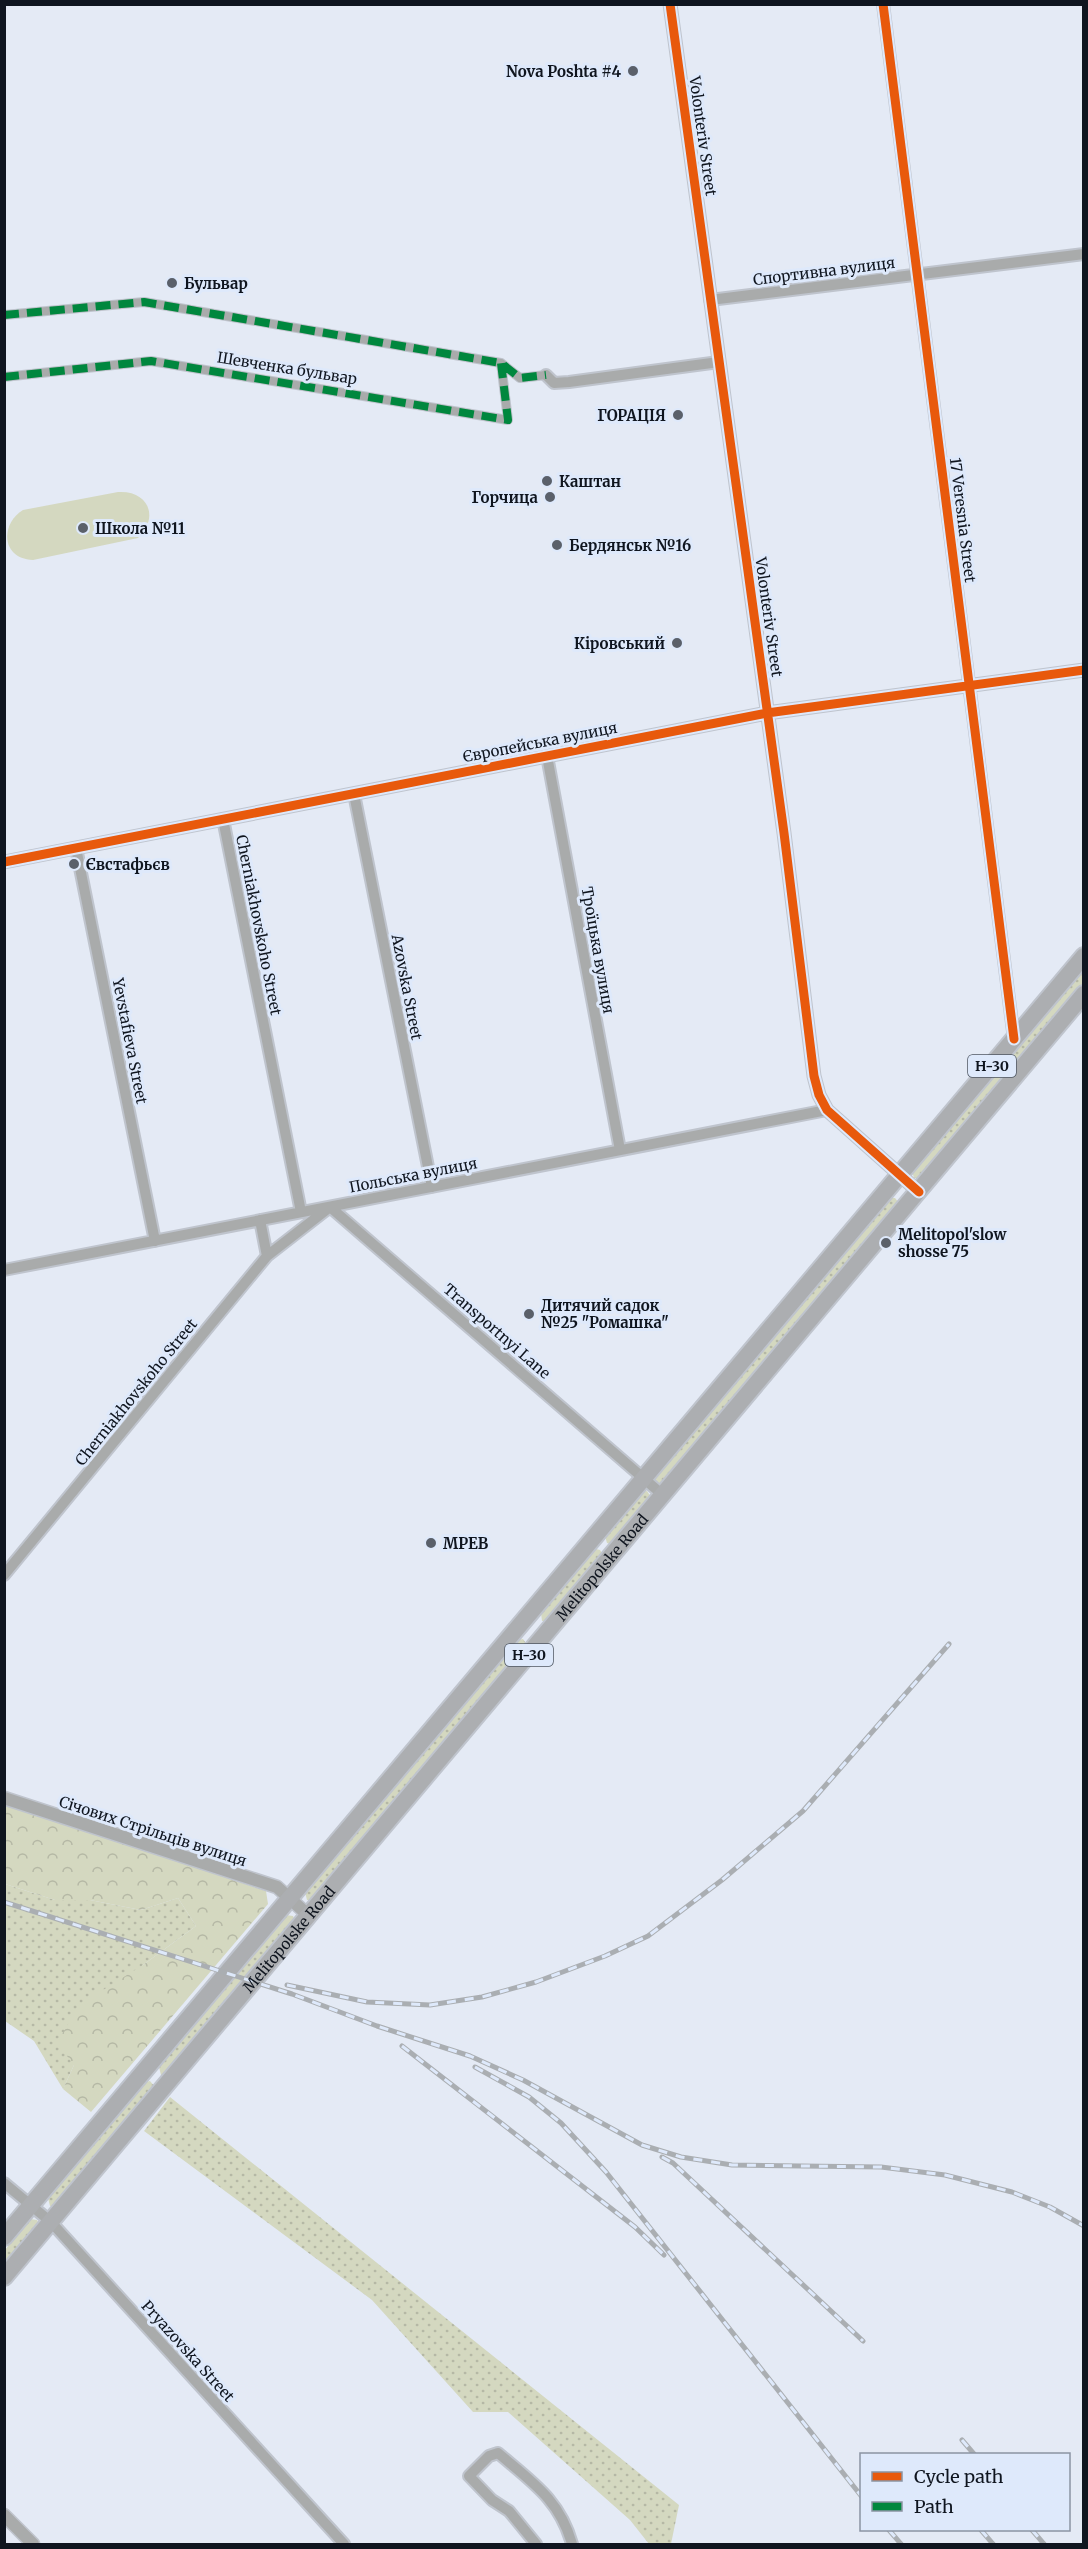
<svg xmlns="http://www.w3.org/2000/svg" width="1088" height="2549" font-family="Merriweather,serif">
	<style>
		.grass { fill: url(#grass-dots) }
		.forest { fill: url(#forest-crowns) }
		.green { fill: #d4d8c0 }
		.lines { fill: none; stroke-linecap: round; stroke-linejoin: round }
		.pedestrian-casing { stroke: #bfc4cd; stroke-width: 10 }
		.minor-casing { stroke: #bfc4cd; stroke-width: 14 }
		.tertiary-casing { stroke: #bfc4cd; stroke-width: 15 }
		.primary-casing { stroke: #bfc4cd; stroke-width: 20 }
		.pedestrian { stroke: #a9abab; stroke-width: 8 }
		.minor { stroke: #a9abab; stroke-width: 10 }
		.tertiary { stroke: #a9abab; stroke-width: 12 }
		.primary { stroke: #acaeb1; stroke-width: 16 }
		.rail-casing { stroke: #aaaeb2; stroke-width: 5 }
		.rail { stroke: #dee9fb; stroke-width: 3; stroke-dasharray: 9; stroke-linecap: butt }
		.quiet { stroke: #00873e; stroke-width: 8; stroke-dasharray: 15 8; stroke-linecap: butt }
		.cycleway-casing { stroke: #dee9fb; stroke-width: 13 }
		.cycleway { stroke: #e8590c; stroke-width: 9 }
		.poi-dot { fill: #5a606a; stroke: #dee9fb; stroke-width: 2 }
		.labels { text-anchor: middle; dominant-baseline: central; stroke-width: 6; stroke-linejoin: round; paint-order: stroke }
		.shield { fill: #dee9fb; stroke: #4d5561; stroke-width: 1.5 }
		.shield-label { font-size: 14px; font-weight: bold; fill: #0f151f }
		.poi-label { font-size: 15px; font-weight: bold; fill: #0f151f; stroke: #dee9fb; text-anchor: start }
		.street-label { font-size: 15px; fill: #0f151f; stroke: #dee9fb }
	</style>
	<defs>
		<pattern id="grass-dots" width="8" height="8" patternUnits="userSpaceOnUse" patternTransform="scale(1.5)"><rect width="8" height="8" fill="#d4d8c0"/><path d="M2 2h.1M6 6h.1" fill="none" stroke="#b5b8a5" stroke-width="1.8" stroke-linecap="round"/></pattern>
		<pattern id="forest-crowns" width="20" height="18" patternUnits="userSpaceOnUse" patternTransform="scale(1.5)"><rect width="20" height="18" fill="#d4d8c0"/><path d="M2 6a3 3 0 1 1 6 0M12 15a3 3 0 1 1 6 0" fill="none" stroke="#b5b8a5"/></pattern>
	</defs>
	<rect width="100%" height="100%" fill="#e4eaf5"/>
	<!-- grass -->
	<path class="grass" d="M 1083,967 L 1083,985 L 921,1178 L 914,1178 L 912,1171 Z
		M 890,1198 L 895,1198 L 899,1203 L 663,1484 L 659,1486 L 655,1483 L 655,1477 Z
		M 647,1491 L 651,1497 L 611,1544 L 607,1543 L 605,1536 L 642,1492 Z
		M 596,1549 L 600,1550 L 603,1555 L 547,1621 L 542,1621 L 541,1613 Z
		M 523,1639 L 527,1645 L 311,1900 L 307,1900 L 305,1892 L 518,1640 Z
		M 5,1884 L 55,1900 L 90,1900 L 141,1910 L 178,1898 L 196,1926 L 143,1965 L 74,2065 L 63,2089 L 34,2041 L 5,2021 Z
		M 286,1915 L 293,1916 L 295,1921 L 165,2075 L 161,2075 L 159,2067 L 232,1977 Z
		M 150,2081 L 155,2087 L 54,2206 L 50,2206 L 48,2198 L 146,2082 Z
		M 170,2097 L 679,2505 L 671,2544 L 649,2544 L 630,2520 L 508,2412 L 473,2412 L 372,2300 L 144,2131 Z
		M 30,2219 L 37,2220 L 39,2224 L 5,2268 L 5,2250 Z"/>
	<!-- forest -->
	<path class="forest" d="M 5,1803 L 266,1891 L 268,1904 L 91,2112 L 63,2089 L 74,2065 L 57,2043 L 79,2005 L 143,1965 L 196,1926 L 178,1898 L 141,1910 L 90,1900 L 55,1900 L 5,1884 Z"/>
	<!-- green -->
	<path class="green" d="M 118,492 C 148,490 160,517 138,538 L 33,560 C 1,559 0,524 23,510 Z"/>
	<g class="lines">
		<!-- pedestrian casing -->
		<g class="pedestrian-casing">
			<path id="pedestrian" d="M 4,315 L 144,302 L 501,363 L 520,378 L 546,375
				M 4,377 L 151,361 L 508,420 L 501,363"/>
		</g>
		<!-- minor casing -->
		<g class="minor-casing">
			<path id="minor" d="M 883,4 L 1014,1039
				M 710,300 L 1084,254
				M 546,375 L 554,383 L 569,382 L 719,362
				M 547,756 L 620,1150
				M 354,794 L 432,1187
				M 223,819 L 301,1212
				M 76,848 L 155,1241
				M 267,1256 L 330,1207 L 664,1496
				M 4,1270 L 827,1110
				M 4,1575 L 267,1256 L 260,1220
				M 4,2183 L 51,2222 L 344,2544
				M 536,2544 L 509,2511 L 492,2500 L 469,2476 L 489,2456 L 498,2453 C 532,2482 560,2500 572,2544"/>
		</g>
		<!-- tertiary casing -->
		<g class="tertiary-casing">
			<path id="tertiary" d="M 670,4 L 784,833 L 814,1076 L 819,1095 L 827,1110 L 919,1192
				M 4,862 L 767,713 L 1084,670
				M 4,1798 L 277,1887 L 308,1915
				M 4,2515 L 33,2544"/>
		</g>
		<!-- primary casing -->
		<g class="primary-casing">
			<g id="primary">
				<path d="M 4,2237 L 1084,956"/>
				<path id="s1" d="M 4,2277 L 1084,994"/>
			</g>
		</g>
		<!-- pedestrian -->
		<use href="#pedestrian" class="pedestrian"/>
		<!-- minor -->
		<use href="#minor" class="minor"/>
		<!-- tertiary -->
		<use href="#tertiary" class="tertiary"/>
		<!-- primary -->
		<use href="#primary" class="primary"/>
		<!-- rail casing -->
		<g class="rail-casing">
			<path id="rail" d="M 4,1902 L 292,1994 L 377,2026 L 470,2056 L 523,2080 L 642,2145 L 681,2157 L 732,2165 L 881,2167 L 945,2175 L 1012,2192 L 1050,2207 L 1084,2226
				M 287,1985 L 367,2002 L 430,2005 L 482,1997 L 536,1982 L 605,1956 L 648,1936 L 722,1880 L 803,1811 L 949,1644
				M 402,2046 L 635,2227 L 664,2255
				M 475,2067 L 529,2097 L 561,2123 L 606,2172 L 862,2497
				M 662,2157 L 673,2163 L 863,2341
				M 962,2440 L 974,2454
				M 889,2530 L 901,2544
				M 981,2530 L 993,2544
				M 1032,2530 L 1044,2544"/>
		</g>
		<!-- rail -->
		<use href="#rail" class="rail"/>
		<!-- quiet -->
		<path class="quiet" d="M 4,315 L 144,302 L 501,363 L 520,378 L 546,375
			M 4,377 L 151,361 L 508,420 L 501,363"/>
		<!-- cycleway casing -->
		<g class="cycleway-casing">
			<path id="cycleway" d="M 670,4 L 784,833 L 814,1076 L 819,1095 L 827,1110 L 919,1192
				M 883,4 L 1014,1039
				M 4,862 L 767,713 L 1084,670"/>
		</g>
		<!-- cycleway -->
		<use href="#cycleway" class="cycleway"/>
	</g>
	<!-- markers -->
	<g class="poi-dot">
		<circle cx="633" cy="71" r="6"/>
		<circle cx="172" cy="283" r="6"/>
		<circle cx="678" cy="415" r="6"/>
		<circle cx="547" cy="481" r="6"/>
		<circle cx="550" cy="497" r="6"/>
		<circle cx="83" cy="528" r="6"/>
		<circle cx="557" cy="545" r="6"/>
		<circle cx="677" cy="643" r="6"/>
		<circle cx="74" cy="864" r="6"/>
		<circle cx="886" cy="1243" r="6"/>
		<circle cx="529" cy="1314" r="6"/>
		<circle cx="431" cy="1543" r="6"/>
	</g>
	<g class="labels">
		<!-- shield labels -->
		<g class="shield">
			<rect x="968" y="1055" width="48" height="22" rx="4.5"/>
			<rect x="505" y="1644" width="48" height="22" rx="4.5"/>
		</g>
		<g class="shield-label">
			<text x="992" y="1066">Н-30</text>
			<text x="529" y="1655">Н-30</text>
		</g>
		<!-- poi labels -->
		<g class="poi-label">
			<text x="621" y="71" text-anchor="end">Nova Poshta #4</text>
			<text x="184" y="283">Бульвар</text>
			<text x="666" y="415" text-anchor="end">ГОРАЦІЯ</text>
			<text x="559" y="481">Каштан</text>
			<text x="538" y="497" text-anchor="end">Горчица</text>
			<text x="95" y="528">Школа №11</text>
			<text x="569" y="545">Бердянськ №16</text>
			<text x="665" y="643" text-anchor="end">Кіровський</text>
			<text x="86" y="864">Євстафьєв</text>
			<text x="898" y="1234">Melitopol'slow<tspan x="898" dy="17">shosse 75</tspan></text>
			<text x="541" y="1305">Дитячий садок<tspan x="541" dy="17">№25 "Ромашка"</tspan></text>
			<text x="443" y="1543">МРЕВ</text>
		</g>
		<!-- street labels -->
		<g class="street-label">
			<text transform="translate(703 136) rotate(82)">Volonteriv Street</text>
			<text transform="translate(824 271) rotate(-7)">Спортивна вулиця</text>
			<text transform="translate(287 368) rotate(9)">Шевченка бульвар</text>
			<text transform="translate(963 520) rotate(83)">17 Veresnia Street</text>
			<text transform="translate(769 617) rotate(82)">Volonteriv Street</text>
			<text transform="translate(540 742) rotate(-11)">Європейська вулиця</text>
			<text transform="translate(259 925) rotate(79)">Cherniakhovskoho Street</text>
			<text transform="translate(598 950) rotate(80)">Троїцька вулиця</text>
			<text transform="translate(407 987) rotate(79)">Azovska Street</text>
			<text transform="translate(130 1041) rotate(79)">Yevstafieva Street</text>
			<text transform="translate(413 1175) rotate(-11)">Польська вулиця</text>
			<text transform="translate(497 1331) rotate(41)">Transportnyi Lane</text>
			<text transform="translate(136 1392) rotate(-51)">Cherniakhovskoho Street</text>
			<text stroke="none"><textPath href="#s1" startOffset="928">Melitopolske Road</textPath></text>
			<text transform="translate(153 1831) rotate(18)">Січових Стрільців вулиця</text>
			<text stroke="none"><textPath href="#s1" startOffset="442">Melitopolske Road</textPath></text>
			<text transform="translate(188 2351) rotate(48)">Pryazovska Street</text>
		</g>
	</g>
	<!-- border -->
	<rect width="1088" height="2549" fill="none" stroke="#0f151f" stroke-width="12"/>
	<!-- legend -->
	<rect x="860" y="2453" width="210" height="78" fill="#dee9fb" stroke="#8b94a3" stroke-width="1.5"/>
	<rect x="872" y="2472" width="30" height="9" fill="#e8590c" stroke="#8b94a3" stroke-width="1.5"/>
	<text x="914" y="2483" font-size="18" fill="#0f151f">Cycle path</text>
	<rect x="872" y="2502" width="30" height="9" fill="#00873e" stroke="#8b94a3" stroke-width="1.5"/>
	<text x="914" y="2513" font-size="18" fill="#0f151f">Path</text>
</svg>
